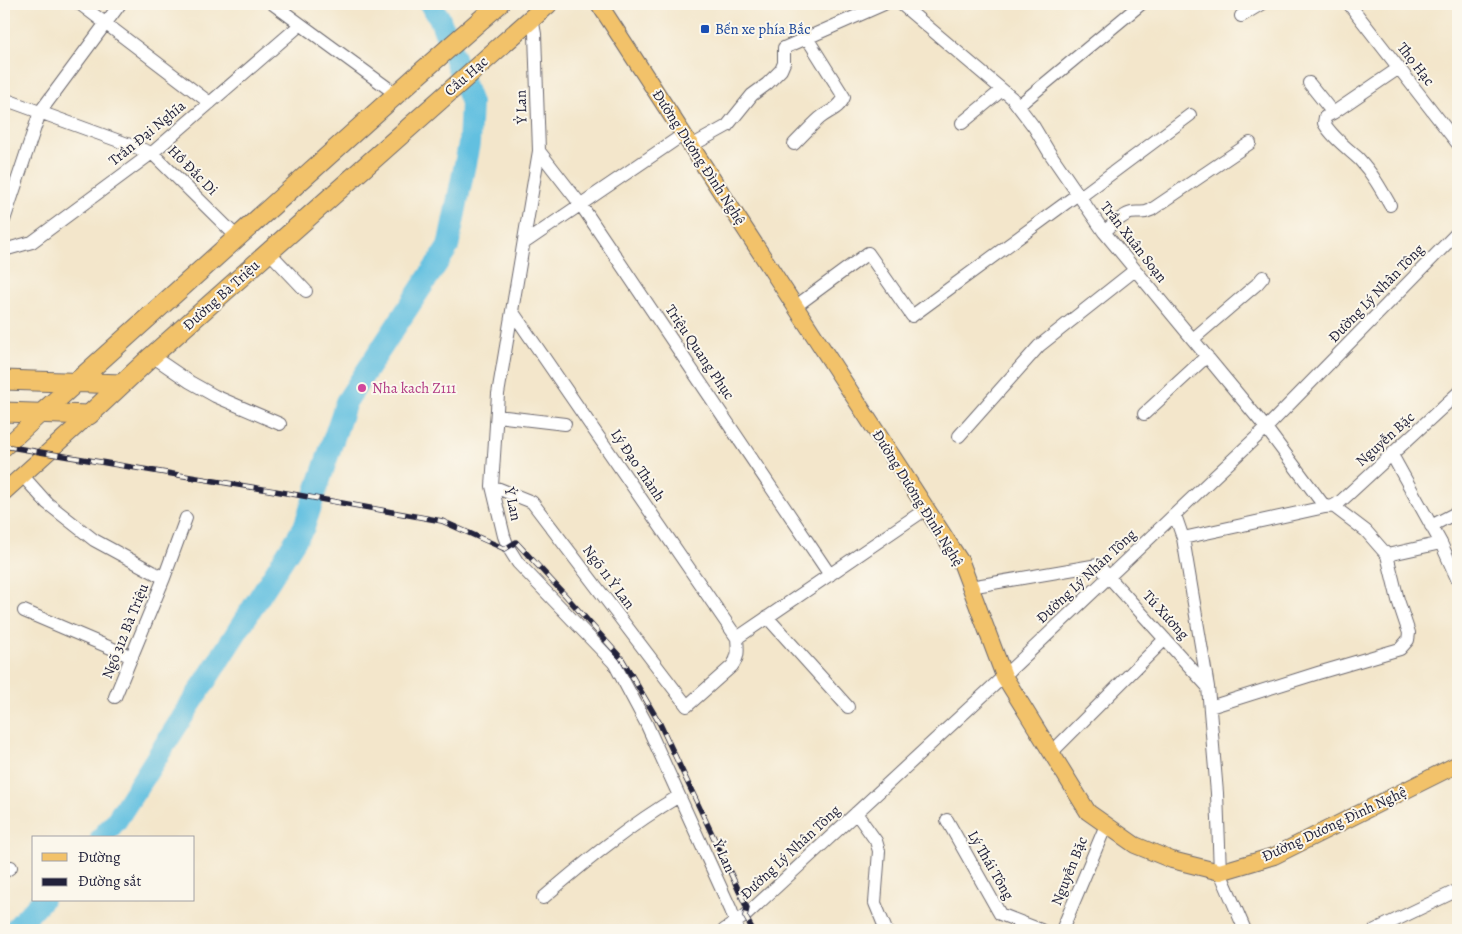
<svg xmlns="http://www.w3.org/2000/svg" width="1462" height="934" font-family="Alegreya,serif">
	<style>
		.lines { fill: none; stroke-linecap: round; stroke-linejoin: round }
		.river { stroke: #62c0e0; stroke-width: 22 }
		.minor-casing { stroke: #6b676d; stroke-width: 14 }
		.major-casing { stroke: #6b676d; stroke-width: 18 }
		.highway-casing { stroke: #6b676d; stroke-width: 21 }
		.minor { stroke: #fff; stroke-width: 12 }
		.major { stroke: #f2c26a; stroke-width: 16 }
		.highway { stroke: #f2c26a; stroke-width: 19 }
		.rail-casing { stroke: #22223b; stroke-width: 5.5 }
		.rail { stroke: #fbf7ec; stroke-width: 4; stroke-dasharray: 11; stroke-linecap: butt }
		.transit-dot { fill: #1a4fb4; stroke: #fbf7ec; stroke-width: 2 }
		.hotel-dot { fill: #d1479c; stroke: #fbf7ec; stroke-width: 2 }
		.labels { text-anchor: middle; dominant-baseline: central; stroke-width: 4; stroke-linejoin: round; paint-order: stroke }
		.transit-label { font-size: 15px; fill: #164399; stroke: #fbf7ec; text-anchor: start }
		.street-label { font-size: 15px; fill: #22223b; stroke: #fbf7ec }
		.hotel-label { font-size: 15px; fill: #b23c85; stroke: #fbf7ec; text-anchor: start }
	</style>
	<rect width="100%" height="100%" fill="#fbf7ec"/>
	<filter id="ink" filterUnits="userSpaceOnUse"><feTurbulence type="fractalNoise" baseFrequency=".02" numOctaves="2"/><feDisplacementMap in="SourceGraphic" scale="10" xChannelSelector="R" yChannelSelector="G"/><feConvolveMatrix kernelMatrix="1 2 1 2 8 2 1 2 1" color-interpolation-filters="sRGB"/></filter>
	<filter id="wash" filterUnits="userSpaceOnUse"><feTurbulence type="fractalNoise" baseFrequency=".0096" numOctaves="4" result="noise"/><feDisplacementMap in="SourceGraphic" scale="20" xChannelSelector="R" yChannelSelector="G"/><feGaussianBlur stdDeviation="1.12" result="paint"/><feColorMatrix in="noise" values="0 0 0 0 0 0 0 0 0 0 0 0 0 0 0 0 0 1.4 0 .05"/><feComposite in="paint" operator="in"/></filter>
	<g filter="url(#wash)">
		<rect width="100%" height="100%" fill="#f3e6cb"/>
		<g class="lines">
			<!-- river -->
			<path class="river" d="M 101,838 L 116,821 L 304,527 L 346,402 L 448,247 L 469,144 L 471,103 L 439,17 L 430,4
				M 14,930 L 42,900"/>
		</g>
	</g>
	<g filter="url(#ink)">
		<g class="lines">
			<!-- minor casing -->
			<g class="minor-casing">
				<path id="minor" d="M 80,4 L 210,103
					M 273,4 L 396,94
					M 901,4 L 1012,98 L 1034,127 L 1049,152 L 1104,232 L 1266,428 L 1325,507 L 1333,506 L 1340,502 L 1458,393
					M 1349,4 L 1458,144
					M 1241,16 L 1261,4
					M 532,18 L 535,34 L 539,151 L 498,394 L 492,486 L 504,536 L 508,547 L 518,563 L 614,663 L 646,723 L 731,910 L 738,930
					M 1309,83 L 1333,113 L 1399,68
					M 4,99 L 152,153 L 237,237
					M 1018,106 L 1141,4
					M 1333,113 L 1325,117 L 1324,123 C 1332,137 1347,148 1359,159 C 1372,173 1381,189 1390,205
					M 962,123 L 1002,90
					M 794,144 C 803,135 811,126 820,118 C 829,111 840,108 844,97 L 807,38
					M 691,146 L 727,126 L 752,95 L 767,84 L 781,70 L 784,63 L 784,48 L 884,4
					M 539,151 L 581,205 L 830,575
					M 1080,197 L 1190,115
					M 4,220 L 40,112 L 120,4
					M 1104,232 C 1111,226 1122,215 1131,213 C 1140,211 1141,215 1151,210 L 1250,143
					M 524,243 L 684,134
					M 4,250 L 32,242 L 152,153 L 300,25
					M 269,252 L 306,291
					M 796,306 L 868,253 L 912,316 L 1078,194
					M 1193,339 L 1257,284 L 1263,277
					M 152,356 L 190,382 L 215,396 L 280,424
					M 1144,414 L 1207,356
					M 497,416 L 565,424
					M 959,436 L 1039,346 L 1135,270
					M 1392,455 L 1441,543 L 1458,581
					M 22,475 L 47,503 L 94,540 L 164,578
					M 492,486 L 532,502 L 687,706 L 732,666 C 739,657 738,650 737,638 L 512,311
					M 1333,506 L 1366,531 L 1387,555
					M 1175,515 L 1183,538 L 1208,687 L 1217,793 L 1220,872 L 1245,930
					M 1431,526 L 1458,512
					M 1183,538 L 1325,507
					M 970,587 L 1098,565 L 1208,687
					M 24,611 L 132,657
					M 767,617 L 848,707
					M 737,638 L 926,509
					M 115,697 L 164,578 L 186,518
					M 1210,707 L 1318,673 L 1400,649 L 1408,640 L 1409,633 L 1398,600 L 1387,555 L 1441,543
					M 1051,753 L 1165,639
					M 856,813 L 876,841 L 879,851 L 875,903 L 886,930
					M 947,820 L 1000,914 L 1041,930
					M 4,872 L 11,867
					M 543,898 C 586,861 630,825 679,796
					M 724,930 L 745,916 L 1004,676 L 1266,428 L 1458,232
					M 1062,930 L 1106,825
					M 1375,930 L 1458,890"/>
			</g>
			<!-- major casing -->
			<g class="major-casing">
				<path id="major" d="M 599,4 L 961,562 L 1004,676 L 1088,812 L 1135,845 L 1172,860 L 1220,872 L 1274,856 L 1458,764
					M 4,448 L 42,413
					M 4,492 L 89,415"/>
			</g>
			<!-- highway casing -->
			<g class="highway-casing">
				<path id="highway" d="M 4,380 L 122,384
					M 4,412 L 89,415 L 152,356 L 548,4
					M 42,413 L 419,74 L 499,4"/>
			</g>
			<!-- minor -->
			<use href="#minor" class="minor"/>
			<!-- major -->
			<use href="#major" class="major"/>
			<!-- highway -->
			<use href="#highway" class="highway"/>
			<!-- rail casing -->
			<g class="rail-casing">
				<path id="rail" d="M 4,446 L 281,492 L 442,521 L 505,549 L 516,542 L 565,595 L 622,659 L 660,724 L 747,908 L 745,916 L 753,930"/>
			</g>
			<!-- rail -->
			<use href="#rail" class="rail"/>
		</g>
	</g>
	<!-- markers -->
	<rect class="transit-dot" x="700" y="24" width="10" height="10" rx="2.5"/>
	<circle class="hotel-dot" cx="362" cy="388" r="5"/>
	<g class="labels">
		<!-- transit labels -->
		<g class="transit-label">
			<text x="715" y="29">Bến xe phía Bắc</text>
		</g>
		<!-- street labels -->
		<g class="street-label">
			<text transform="translate(1416 64) rotate(52)">Thọ Hạc</text>
			<text transform="translate(466 76) rotate(-41)">Cầu Hạc</text>
			<text transform="translate(521 107) rotate(-92)">Ỷ Lan</text>
			<text transform="translate(147 133) rotate(-39)">Trần Đại Nghĩa</text>
			<text transform="translate(699 157) rotate(57)">Đường Dương Đình Nghệ</text>
			<text transform="translate(193 170) rotate(45)">Hồ Đắc Di</text>
			<text transform="translate(1134 242) rotate(52)">Trần Xuân Soạn</text>
			<text transform="translate(1376 293) rotate(-46)">Đường Lý Nhân Tông</text>
			<text transform="translate(221 295) rotate(-42)">Đường Bà Triệu</text>
			<text transform="translate(700 352) rotate(56)">Triệu Quang Phục</text>
			<text transform="translate(1385 439) rotate(-42)">Nguyễn Bặc</text>
			<text transform="translate(638 465) rotate(56)">Lý Đạo Thành</text>
			<text transform="translate(918 498) rotate(58)">Đường Dương Đình Nghệ</text>
			<text transform="translate(513 504) rotate(78)">Ỷ Lan</text>
			<text transform="translate(1086 576) rotate(-43)">Đường Lý Nhân Tông</text>
			<text transform="translate(609 577) rotate(53)">Ngõ 11 Ỷ Lan</text>
			<text transform="translate(1166 615) rotate(48)">Tú Xương</text>
			<text transform="translate(125 631) rotate(-68)">Ngõ 312 Bà Triệu</text>
			<text transform="translate(1334 824) rotate(-25)">Đường Dương Đình Nghệ</text>
			<text transform="translate(790 852) rotate(-43)">Đường Lý Nhân Tông</text>
			<text transform="translate(724 856) rotate(66)">Ỷ Lan</text>
			<text transform="translate(991 865) rotate(60)">Lý Thái Tông</text>
			<text transform="translate(1069 871) rotate(-68)">Nguyễn Bặc</text>
		</g>
		<!-- hotel labels -->
		<g class="hotel-label">
			<text x="372" y="388">Nha kach Z111</text>
		</g>
	</g>
	<!-- margin -->
	<rect width="1462" height="934" fill="none" stroke="#fbf7ec" stroke-width="20"/>
	<!-- legend -->
	<rect x="32" y="836" width="162" height="65" fill="#fbf7ec" stroke="#a4a2a5"/>
	<rect x="42" y="853" width="25" height="8" fill="#f2c26a" stroke="#a4a2a5"/>
	<text x="78" y="862" font-size="15" fill="#22223b">Đường</text>
	<rect x="42" y="878" width="25" height="8" fill="#22223b" stroke="#a4a2a5"/>
	<text x="78" y="886" font-size="15" fill="#22223b">Đường sắt</text>
</svg>
